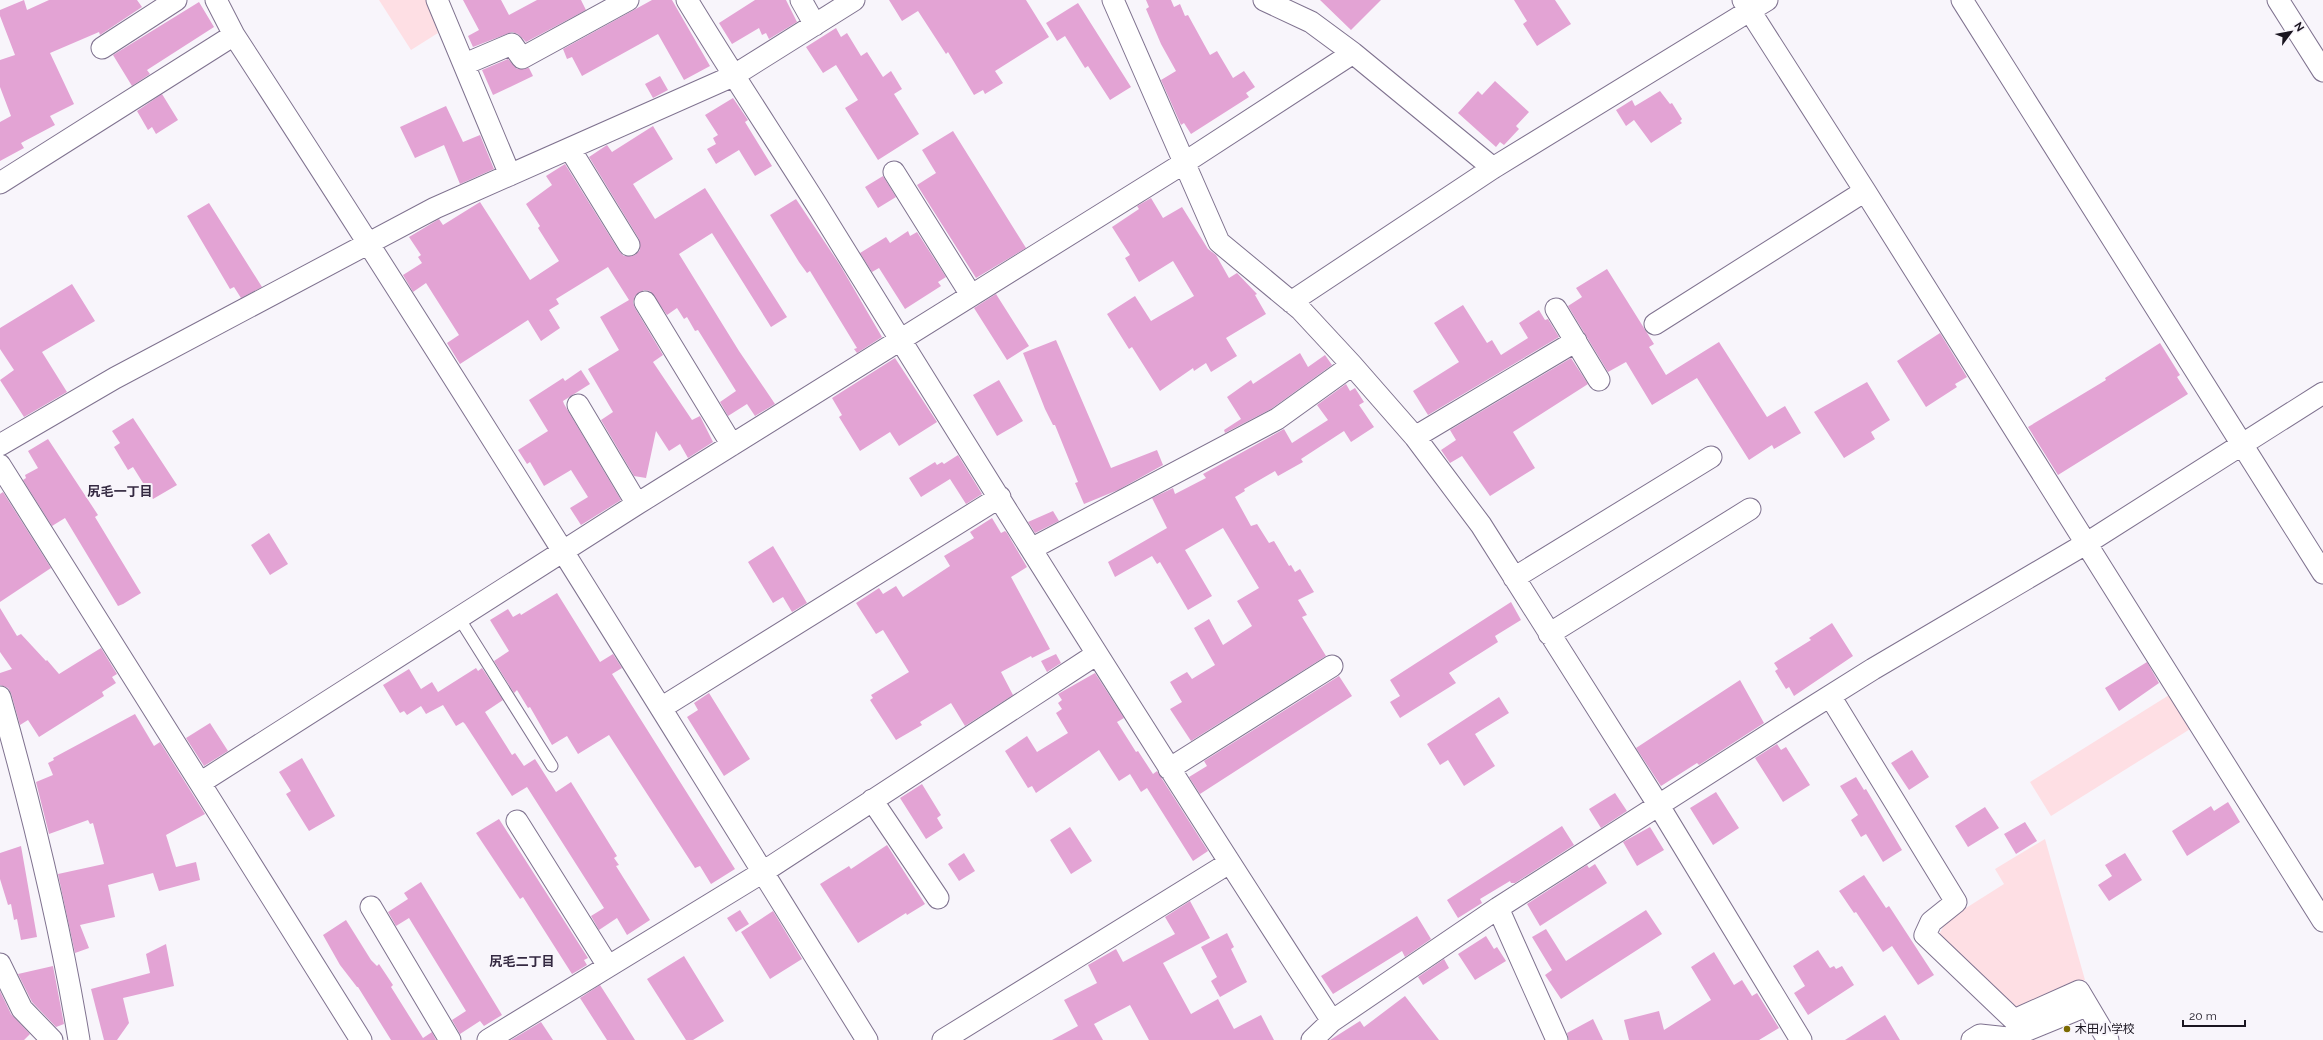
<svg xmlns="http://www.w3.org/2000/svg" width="2323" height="1040" font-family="Raleway,'Noto Sans JP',sans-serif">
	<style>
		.green { fill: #fedfe4 }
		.building { fill: #e3a3d4 }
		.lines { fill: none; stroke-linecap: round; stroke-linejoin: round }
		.lane-casing { stroke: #7f728f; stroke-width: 13 }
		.street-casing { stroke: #7f728f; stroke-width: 23 }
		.lane { stroke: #fff; stroke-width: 11 }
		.street { stroke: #fff; stroke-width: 21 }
		.poi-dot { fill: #7b6a01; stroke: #f8f5fb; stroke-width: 1.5 }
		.labels { text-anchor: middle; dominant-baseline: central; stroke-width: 4; stroke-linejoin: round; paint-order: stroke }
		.poi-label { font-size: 12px; fill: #1a1520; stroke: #f8f5fb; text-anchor: start }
		.neighbourhood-label { font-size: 13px; font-weight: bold; fill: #342941; stroke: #f8f5fb }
	</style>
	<rect width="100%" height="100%" fill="#f8f5fb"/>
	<!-- green -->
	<path class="green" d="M 379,0 L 427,0 L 438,33 L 411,50 Z
		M 2174,692 L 2195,726 L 2051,816 L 2030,782 Z
		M 2045,839 L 2085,980 L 2016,1008 L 1937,938 L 1947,920 L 2004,884 L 1995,869 Z"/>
	<!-- building -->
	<path class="building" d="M 24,0 L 27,10 L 49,0 L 137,0 L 142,7 L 100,35 L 99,32 L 50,53 L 74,104 L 50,116 L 55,125 L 21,143 L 24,148 L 0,161 L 0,122 L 11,116 L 0,87 L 0,60 L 15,55 L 0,16 L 0,10 Z
		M 463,0 L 501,0 L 509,15 L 537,0 L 581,0 L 586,10 L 526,42 L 518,34 L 512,32 L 473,47 L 468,36 L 479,30 Z
		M 652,0 L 672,0 L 710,66 L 684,80 L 658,34 L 582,76 L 572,57 L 567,59 L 563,49 Z
		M 755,0 L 786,0 L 797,22 L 769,39 L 766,33 L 762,35 L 759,28 L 732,44 L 719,23 Z
		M 889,0 L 1026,0 L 1049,37 L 995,71 L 1003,83 L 985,94 L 983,90 L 974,95 L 948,52 L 946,54 L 918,11 L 902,21 Z
		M 1146,0 L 1171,0 L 1174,7 L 1180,4 L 1185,16 L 1188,15 L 1210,55 L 1217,51 L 1233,78 L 1244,71 L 1255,87 L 1246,93 L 1249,97 L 1191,134 L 1184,123 L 1181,125 L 1161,80 L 1176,71 L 1161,44 L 1146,9 L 1149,7 Z
		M 1320,0 L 1381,0 L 1351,30 Z
		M 1514,0 L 1555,0 L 1571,24 L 1537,46 L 1523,24 L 1527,21 Z
		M 199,2 L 214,27 L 147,70 L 150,74 L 132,86 L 113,55 Z
		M 1078,3 L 1131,87 L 1110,100 L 1088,66 L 1085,68 L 1065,36 L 1057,41 L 1046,23 Z
		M 836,28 L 841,37 L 847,33 L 861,56 L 867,52 L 883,77 L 891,71 L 902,89 L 894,94 L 919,134 L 878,160 L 845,108 L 858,100 L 836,65 L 823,73 L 806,47 Z
		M 508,59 L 517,69 L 529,68 L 533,76 L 493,95 L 482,70 Z
		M 660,76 L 668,90 L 653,98 L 645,84 Z
		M 1495,81 L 1529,112 L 1516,126 L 1519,129 L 1504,145 L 1500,142 L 1496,147 L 1458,113 L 1478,91 L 1482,95 Z
		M 1660,91 L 1670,104 L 1672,103 L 1682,119 L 1680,121 L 1682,123 L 1651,143 L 1634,120 L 1626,126 L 1616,110 L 1632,100 L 1635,106 Z
		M 162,94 L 178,120 L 156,134 L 152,127 L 148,130 L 137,111 Z
		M 733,98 L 748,120 L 745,122 L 772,166 L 755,176 L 739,150 L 716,164 L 707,149 L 716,144 L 713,138 L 718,135 L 705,115 Z
		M 446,106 L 463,142 L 480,135 L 494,169 L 460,184 L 444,145 L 415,158 L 400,127 Z
		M 653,126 L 673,159 L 633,184 L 655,219 L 705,188 L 787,317 L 771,327 L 712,233 L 679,254 L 739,351 L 775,404 L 755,416 L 747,404 L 728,416 L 720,402 L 736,391 L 698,330 L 695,331 L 687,317 L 684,319 L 677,308 L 667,315 L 650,291 L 644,290 L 635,296 L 633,302 L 635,308 L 663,355 L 653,362 L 692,420 L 700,416 L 713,442 L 688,458 L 680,444 L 669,451 L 656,431 L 646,478 L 634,476 L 601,420 L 613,412 L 588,369 L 619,350 L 600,317 L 629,300 L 608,267 L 556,299 L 559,304 L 549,310 L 560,328 L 541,341 L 528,320 L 460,364 L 447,343 L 459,335 L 426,283 L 413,292 L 403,275 L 422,263 L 418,257 L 421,255 L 409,237 L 439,219 L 443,225 L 480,202 L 530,280 L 559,261 L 538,228 L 540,226 L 526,204 L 552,185 L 546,176 L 565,164 L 619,251 L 624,256 L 635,255 L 640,250 L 639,239 L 589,157 L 607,145 L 612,152 Z
		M 953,131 L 1026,248 L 976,278 L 917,185 L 936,173 L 922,150 Z
		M 883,176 L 896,197 L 878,208 L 865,187 Z
		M 1151,198 L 1163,218 L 1182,207 L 1208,249 L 1216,255 L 1229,278 L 1237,273 L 1257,294 L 1255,295 L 1266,314 L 1226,338 L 1237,356 L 1211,372 L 1206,363 L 1194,371 L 1193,368 L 1160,391 L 1132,347 L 1129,349 L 1107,314 L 1135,296 L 1151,321 L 1194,296 L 1173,261 L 1139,282 L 1125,258 L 1130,255 L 1112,227 L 1139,209 L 1137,206 Z
		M 796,199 L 840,265 L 882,337 L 857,353 L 854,349 L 857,348 L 810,271 L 807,273 L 799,262 L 770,215 Z
		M 209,203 L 262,287 L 241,298 L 234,287 L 230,289 L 187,216 Z
		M 908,231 L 910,236 L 917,232 L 946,277 L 938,282 L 941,286 L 905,309 L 879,268 L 872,272 L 860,253 L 886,237 L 890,243 Z
		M 1607,269 L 1654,344 L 1649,347 L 1666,375 L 1719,342 L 1767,417 L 1785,406 L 1801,433 L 1774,449 L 1772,445 L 1749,460 L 1697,378 L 1652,405 L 1626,362 L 1608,372 L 1568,306 L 1582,297 L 1576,288 Z
		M 72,284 L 95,321 L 42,352 L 67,392 L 24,417 L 0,380 L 14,370 L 0,349 L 0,328 Z
		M 996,294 L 1029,346 L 1007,360 L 974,308 Z
		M 1463,305 L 1487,343 L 1492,340 L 1501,355 L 1528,338 L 1519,323 L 1539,310 L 1545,320 L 1548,319 L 1559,337 L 1428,415 L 1413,391 L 1459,362 L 1434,323 Z
		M 1940,333 L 1967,377 L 1955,384 L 1957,387 L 1926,407 L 1897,361 Z
		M 1056,340 L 1111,468 L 1157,450 L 1163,465 L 1118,490 L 1084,504 L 1075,483 L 1078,482 L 1055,425 L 1053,425 L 1045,409 L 1023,353 Z
		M 2160,343 L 2180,375 L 2177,377 L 2188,394 L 2058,475 L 2028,427 L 2106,380 L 2105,378 Z
		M 1300,353 L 1308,367 L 1325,355 L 1332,365 L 1271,409 L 1225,433 L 1224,430 L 1241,419 L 1227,397 L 1251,380 L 1253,384 Z
		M 895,358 L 937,422 L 899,446 L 890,432 L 860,451 L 839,417 L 842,415 L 832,398 Z
		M 1571,358 L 1588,384 L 1513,432 L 1535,468 L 1490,496 L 1462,456 L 1450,463 L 1441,450 L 1456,440 L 1450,430 Z
		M 581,370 L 590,384 L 563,401 L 564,404 L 621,500 L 581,525 L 570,508 L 588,497 L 571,470 L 544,486 L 530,462 L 527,464 L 518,450 L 548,431 L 529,400 L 563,378 L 565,381 Z
		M 999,380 L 1023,421 L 997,436 L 973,395 Z
		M 1867,382 L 1890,420 L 1871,432 L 1875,439 L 1844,458 L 1814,412 Z
		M 1346,384 L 1350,391 L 1355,388 L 1364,402 L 1359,405 L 1374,427 L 1351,442 L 1344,431 L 1301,459 L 1303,462 L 1278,476 L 1275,471 L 1244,489 L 1245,491 L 1235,497 L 1251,526 L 1257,524 L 1269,543 L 1274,541 L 1289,566 L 1291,565 L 1295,572 L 1300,569 L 1314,592 L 1298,600 L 1307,615 L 1302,617 L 1326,656 L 1191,741 L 1170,709 L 1182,702 L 1170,682 L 1187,672 L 1192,679 L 1215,665 L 1194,628 L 1209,619 L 1223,645 L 1252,626 L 1237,601 L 1259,588 L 1223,528 L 1185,550 L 1212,596 L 1188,610 L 1160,562 L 1157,564 L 1152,556 L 1115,577 L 1108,562 L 1167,528 L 1152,498 L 1173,488 L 1175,494 L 1206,478 L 1203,474 L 1284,429 L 1292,443 L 1328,420 L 1317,405 Z
		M 133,418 L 177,485 L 153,499 L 133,467 L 128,470 L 114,447 L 120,443 L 112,431 Z
		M 48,439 L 98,515 L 95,517 L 141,593 L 123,604 L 118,606 L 65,518 L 52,526 L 23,480 L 26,478 L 25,475 L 38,468 L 28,451 Z
		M 958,455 L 982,494 L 966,504 L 950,479 L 921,497 L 909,478 L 935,462 L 937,465 L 942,462 L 944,464 Z
		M 3,492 L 51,568 L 0,602 L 0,494 Z
		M 1053,511 L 1059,521 L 1035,533 L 1028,522 Z
		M 992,518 L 1001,533 L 1005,531 L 1007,533 L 1027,567 L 1011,577 L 1050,649 L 1032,658 L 1031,656 L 1001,672 L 1013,695 L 965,726 L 951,703 L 920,722 L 922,725 L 896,740 L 870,700 L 873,698 L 871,695 L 909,672 L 883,630 L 876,634 L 856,603 L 879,588 L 883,594 L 896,586 L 903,597 L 950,566 L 944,556 L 974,538 L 970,532 Z
		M 269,533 L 288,564 L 270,575 L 251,545 Z
		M 773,546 L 807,603 L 792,612 L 783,597 L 773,603 L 748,562 Z
		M 557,593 L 600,662 L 613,654 L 622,668 L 612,674 L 735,869 L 711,884 L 700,866 L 695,868 L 609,735 L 578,754 L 567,736 L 552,745 L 530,707 L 528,708 L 517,690 L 514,693 L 494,661 L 509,651 L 490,620 L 508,609 L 513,617 L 520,613 L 521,615 Z
		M 1511,602 L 1521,620 L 1495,636 L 1498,642 L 1449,673 L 1456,683 L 1400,718 L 1390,702 L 1400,696 L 1390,680 Z
		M 0,608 L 17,636 L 21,634 L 46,661 L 47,660 L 59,674 L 101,648 L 117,674 L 112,677 L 116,683 L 102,692 L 104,696 L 39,737 L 28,720 L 20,725 L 11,693 L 8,688 L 0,685 L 0,673 L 12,669 L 0,652 Z
		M 1832,623 L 1853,656 L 1794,696 L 1789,687 L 1786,689 L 1775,671 L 1778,669 L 1774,663 L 1811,640 L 1809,638 Z
		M 1056,654 L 1061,663 L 1047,672 L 1041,661 Z
		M 2147,662 L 2159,683 L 2119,711 L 2105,688 Z
		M 476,668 L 478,671 L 482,668 L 503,700 L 485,712 L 512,755 L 515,753 L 524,766 L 535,759 L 556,792 L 571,782 L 617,856 L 614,858 L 619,865 L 616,866 L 650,920 L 627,935 L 617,918 L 599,930 L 591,916 L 604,908 L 527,787 L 512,796 L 465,724 L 463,722 L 456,726 L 443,705 L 426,714 L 421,706 L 407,715 L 404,711 L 400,713 L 383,685 L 409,669 L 421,689 L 432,682 L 438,692 Z
		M 1095,673 L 1124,718 L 1117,722 L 1136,752 L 1138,751 L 1153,774 L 1157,771 L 1208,851 L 1193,861 L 1147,788 L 1141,792 L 1130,774 L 1119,781 L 1099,750 L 1036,793 L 1032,786 L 1028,788 L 1005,751 L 1027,736 L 1037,752 L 1068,733 L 1056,713 L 1062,709 L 1058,703 L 1062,700 L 1058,694 Z
		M 1339,676 L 1352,696 L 1200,794 L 1189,777 L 1207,766 L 1204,761 Z
		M 1740,680 L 1764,723 L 1699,765 L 1697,763 L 1661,786 L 1636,748 Z
		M 709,693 L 750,759 L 724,776 L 687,717 L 698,710 L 694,703 Z
		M 1499,697 L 1509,713 L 1475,734 L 1495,766 L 1464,786 L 1448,760 L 1440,765 L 1427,744 Z
		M 135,714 L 154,746 L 160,742 L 205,814 L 166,835 L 176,867 L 196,862 L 200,880 L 159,891 L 153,873 L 108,885 L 115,917 L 80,925 L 89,948 L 75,953 L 58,874 L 104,864 L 93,823 L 90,824 L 88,820 L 49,834 L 36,782 L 53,775 L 48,763 L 54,760 L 53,758 Z
		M 210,723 L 228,751 L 204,766 L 186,738 Z
		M 1777,744 L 1781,750 L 1786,747 L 1810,785 L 1783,802 L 1755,758 Z
		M 1912,750 L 1929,777 L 1909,790 L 1891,763 Z
		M 302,758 L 335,816 L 309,831 L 286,794 L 291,791 L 279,772 Z
		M 1856,777 L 1864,790 L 1866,789 L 1902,850 L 1883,862 L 1866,834 L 1861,837 L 1851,820 L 1858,815 L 1840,786 Z
		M 922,784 L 941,815 L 937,818 L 943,828 L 926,839 L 900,798 Z
		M 1716,792 L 1739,828 L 1713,845 L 1690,808 Z
		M 1615,793 L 1627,811 L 1601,828 L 1589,809 Z
		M 2228,802 L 2240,822 L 2187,856 L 2172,831 L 2211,806 L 2214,811 Z
		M 1985,807 L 1999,828 L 1968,847 L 1955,826 Z
		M 499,819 L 588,958 L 584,960 L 587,965 L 572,974 L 523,897 L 520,899 L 476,833 Z
		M 2025,822 L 2037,841 L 2016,854 L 2004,834 Z
		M 1562,826 L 1574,845 L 1515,883 L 1511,883 L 1510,881 L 1480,899 L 1482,903 L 1458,918 L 1447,900 Z
		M 1070,827 L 1092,861 L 1071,874 L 1050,840 Z
		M 1650,827 L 1664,850 L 1637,866 L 1623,842 Z
		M 887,845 L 925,904 L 907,915 L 906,913 L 858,943 L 820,884 L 849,866 L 851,869 Z
		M 21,846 L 37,937 L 21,940 L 17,919 L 14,920 L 11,904 L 8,905 L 0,879 L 0,853 Z
		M 964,853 L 975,871 L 959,881 L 948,864 Z
		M 2125,853 L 2142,880 L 2109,901 L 2098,885 L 2112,876 L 2105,865 Z
		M 1595,864 L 1607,883 L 1540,926 L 1527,904 L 1587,865 L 1589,868 Z
		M 1864,875 L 1886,908 L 1889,906 L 1934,975 L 1918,985 L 1892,946 L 1883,952 L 1856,912 L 1854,913 L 1839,891 Z
		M 421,882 L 502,1015 L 484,1026 L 480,1021 L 460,1034 L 452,1020 L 466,1011 L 409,918 L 396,926 L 388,912 L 408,899 L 404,893 Z
		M 1190,901 L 1210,938 L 1163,963 L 1191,1014 L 1218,999 L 1234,1029 L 1261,1015 L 1274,1040 L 1149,1040 L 1130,1005 L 1094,1024 L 1103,1040 L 1052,1040 L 1078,1026 L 1064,1000 L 1097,983 L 1088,965 L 1116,949 L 1123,962 L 1175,934 L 1165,917 Z
		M 740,910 L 749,924 L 736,932 L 727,918 Z
		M 1646,910 L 1662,934 L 1561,999 L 1545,975 L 1552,970 L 1532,937 L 1546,929 L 1566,961 Z
		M 773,911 L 802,959 L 770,979 L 741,932 Z
		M 1417,916 L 1431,939 L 1405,957 L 1402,951 L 1333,994 L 1321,976 Z
		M 346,920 L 371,960 L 377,966 L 379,964 L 393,985 L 391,987 L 423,1038 L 432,1032 L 436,1040 L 391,1040 L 358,987 L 357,987 L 340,965 L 323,935 Z
		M 1227,933 L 1234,947 L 1231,949 L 1247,982 L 1220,997 L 1211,981 L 1217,977 L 1201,947 Z
		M 1486,936 L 1494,949 L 1497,947 L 1506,961 L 1475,980 L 1458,954 Z
		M 166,944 L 174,986 L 123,998 L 129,1023 L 117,1040 L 104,1040 L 91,989 L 150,973 L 146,954 Z
		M 1818,950 L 1830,968 L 1834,966 L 1836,969 L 1842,966 L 1854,985 L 1808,1015 L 1794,993 L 1805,986 L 1793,966 Z
		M 1714,952 L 1734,985 L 1742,980 L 1752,996 L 1757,993 L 1779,1028 L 1759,1040 L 1629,1040 L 1624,1020 L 1659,1011 L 1664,1030 L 1711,1000 L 1691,967 Z
		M 684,956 L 724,1021 L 693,1040 L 686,1040 L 647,979 Z
		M 1444,959 L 1449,968 L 1423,985 L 1418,977 Z
		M 53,966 L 64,1024 L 56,1027 L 32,1002 L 18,974 Z
		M 600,985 L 618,1013 L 635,1040 L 607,1040 L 580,998 Z
		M 0,991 L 11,1014 L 30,1034 L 24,1040 L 0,1040 Z
		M 1405,996 L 1439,1040 L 1330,1040 L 1360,1021 L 1364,1027 Z
		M 1885,1015 L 1900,1040 L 1845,1040 Z
		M 1593,1019 L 1603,1040 L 1569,1040 L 1567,1033 Z
		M 541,1022 L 553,1040 L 511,1040 Z"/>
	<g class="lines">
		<!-- lane casing -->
		<g class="lane-casing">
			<path id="lane" d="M 459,618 L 552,766"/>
		</g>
		<!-- street casing -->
		<g class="street-casing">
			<path id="street" d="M 216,0 L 234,35 C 450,367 658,703 867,1040
				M 437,0 L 510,175
				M 687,0 C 730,71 776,140 820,210 C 988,482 1158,753 1332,1021
				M 801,0 L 815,25
				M 1113,0 L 1219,242 L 1301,310 L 1352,365 L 1415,437 L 1481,525 L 1659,806 L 1801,1040
				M 1264,0 L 1311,22 L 1353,53 L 1493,168
				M 1743,0 L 1865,191 L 2323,921
				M 1962,0 L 2323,573
				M 2278,0 L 2323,71
				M 102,48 L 176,0
				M 465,64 L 512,44 L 522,58 L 628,0
				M 570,149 L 629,245
				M 894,172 L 971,295
				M 0,183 L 234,35
				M 645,302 L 732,445
				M 1291,302 L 1493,168 L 1767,0
				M 1556,309 L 1599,380
				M 1655,324 L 1865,191
				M 578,405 L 637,504
				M 1415,437 L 1576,341
				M 0,445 L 115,378 L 435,208 L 733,76 L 854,0
				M 0,465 L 200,783
				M 1031,549 L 1277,419 L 1352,365
				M 1514,578 L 1711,457
				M 1549,634 L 1750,509
				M 1830,696 L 1956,902 L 1931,922 L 1925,935 L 2014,1020 L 2079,991 L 2108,1040
				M 0,697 C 32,810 60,924 79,1040
				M 661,708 L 1000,497
				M 1169,769 L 1332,666
				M 872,800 L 938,898
				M 517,821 L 608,966
				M 371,907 L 450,1040
				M 1498,908 L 1557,1040
				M 0,964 L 22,1009 L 52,1040
				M 361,1040 L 200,783 L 637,504 L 1184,163 L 1353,53
				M 488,1040 L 763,872 L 1097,654
				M 943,1040 L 1229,863
				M 1312,1040 L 1332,1021 L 1498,908 L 1798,716 L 1873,669 L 2087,543 L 2323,393
				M 1972,1040 L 1980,1035 L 2008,1038 L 2086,1006"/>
		</g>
		<!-- lane -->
		<use href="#lane" class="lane"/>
		<!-- street -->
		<use href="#street" class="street"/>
	</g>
	<!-- markers -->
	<circle class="poi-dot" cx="2067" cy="1029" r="4"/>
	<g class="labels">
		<!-- poi labels -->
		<g class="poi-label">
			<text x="2075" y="1029">木田小学校</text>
		</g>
		<!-- neighbourhood labels -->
		<g class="neighbourhood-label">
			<text x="120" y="491">尻毛一丁目</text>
			<text x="522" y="961">尻毛二丁目</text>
		</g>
	</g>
	<!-- north arrow -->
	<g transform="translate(2291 32) rotate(58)" stroke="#f8f5fb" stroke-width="3" paint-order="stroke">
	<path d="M0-3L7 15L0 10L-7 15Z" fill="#1a1520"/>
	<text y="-6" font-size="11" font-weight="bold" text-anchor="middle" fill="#1a1520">N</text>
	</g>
	<!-- scale -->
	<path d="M2183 1020v6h62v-6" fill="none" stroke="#1a1520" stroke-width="2"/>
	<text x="2189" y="1020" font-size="12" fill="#1a1520" stroke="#f8f5fb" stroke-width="3" paint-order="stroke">20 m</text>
</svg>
